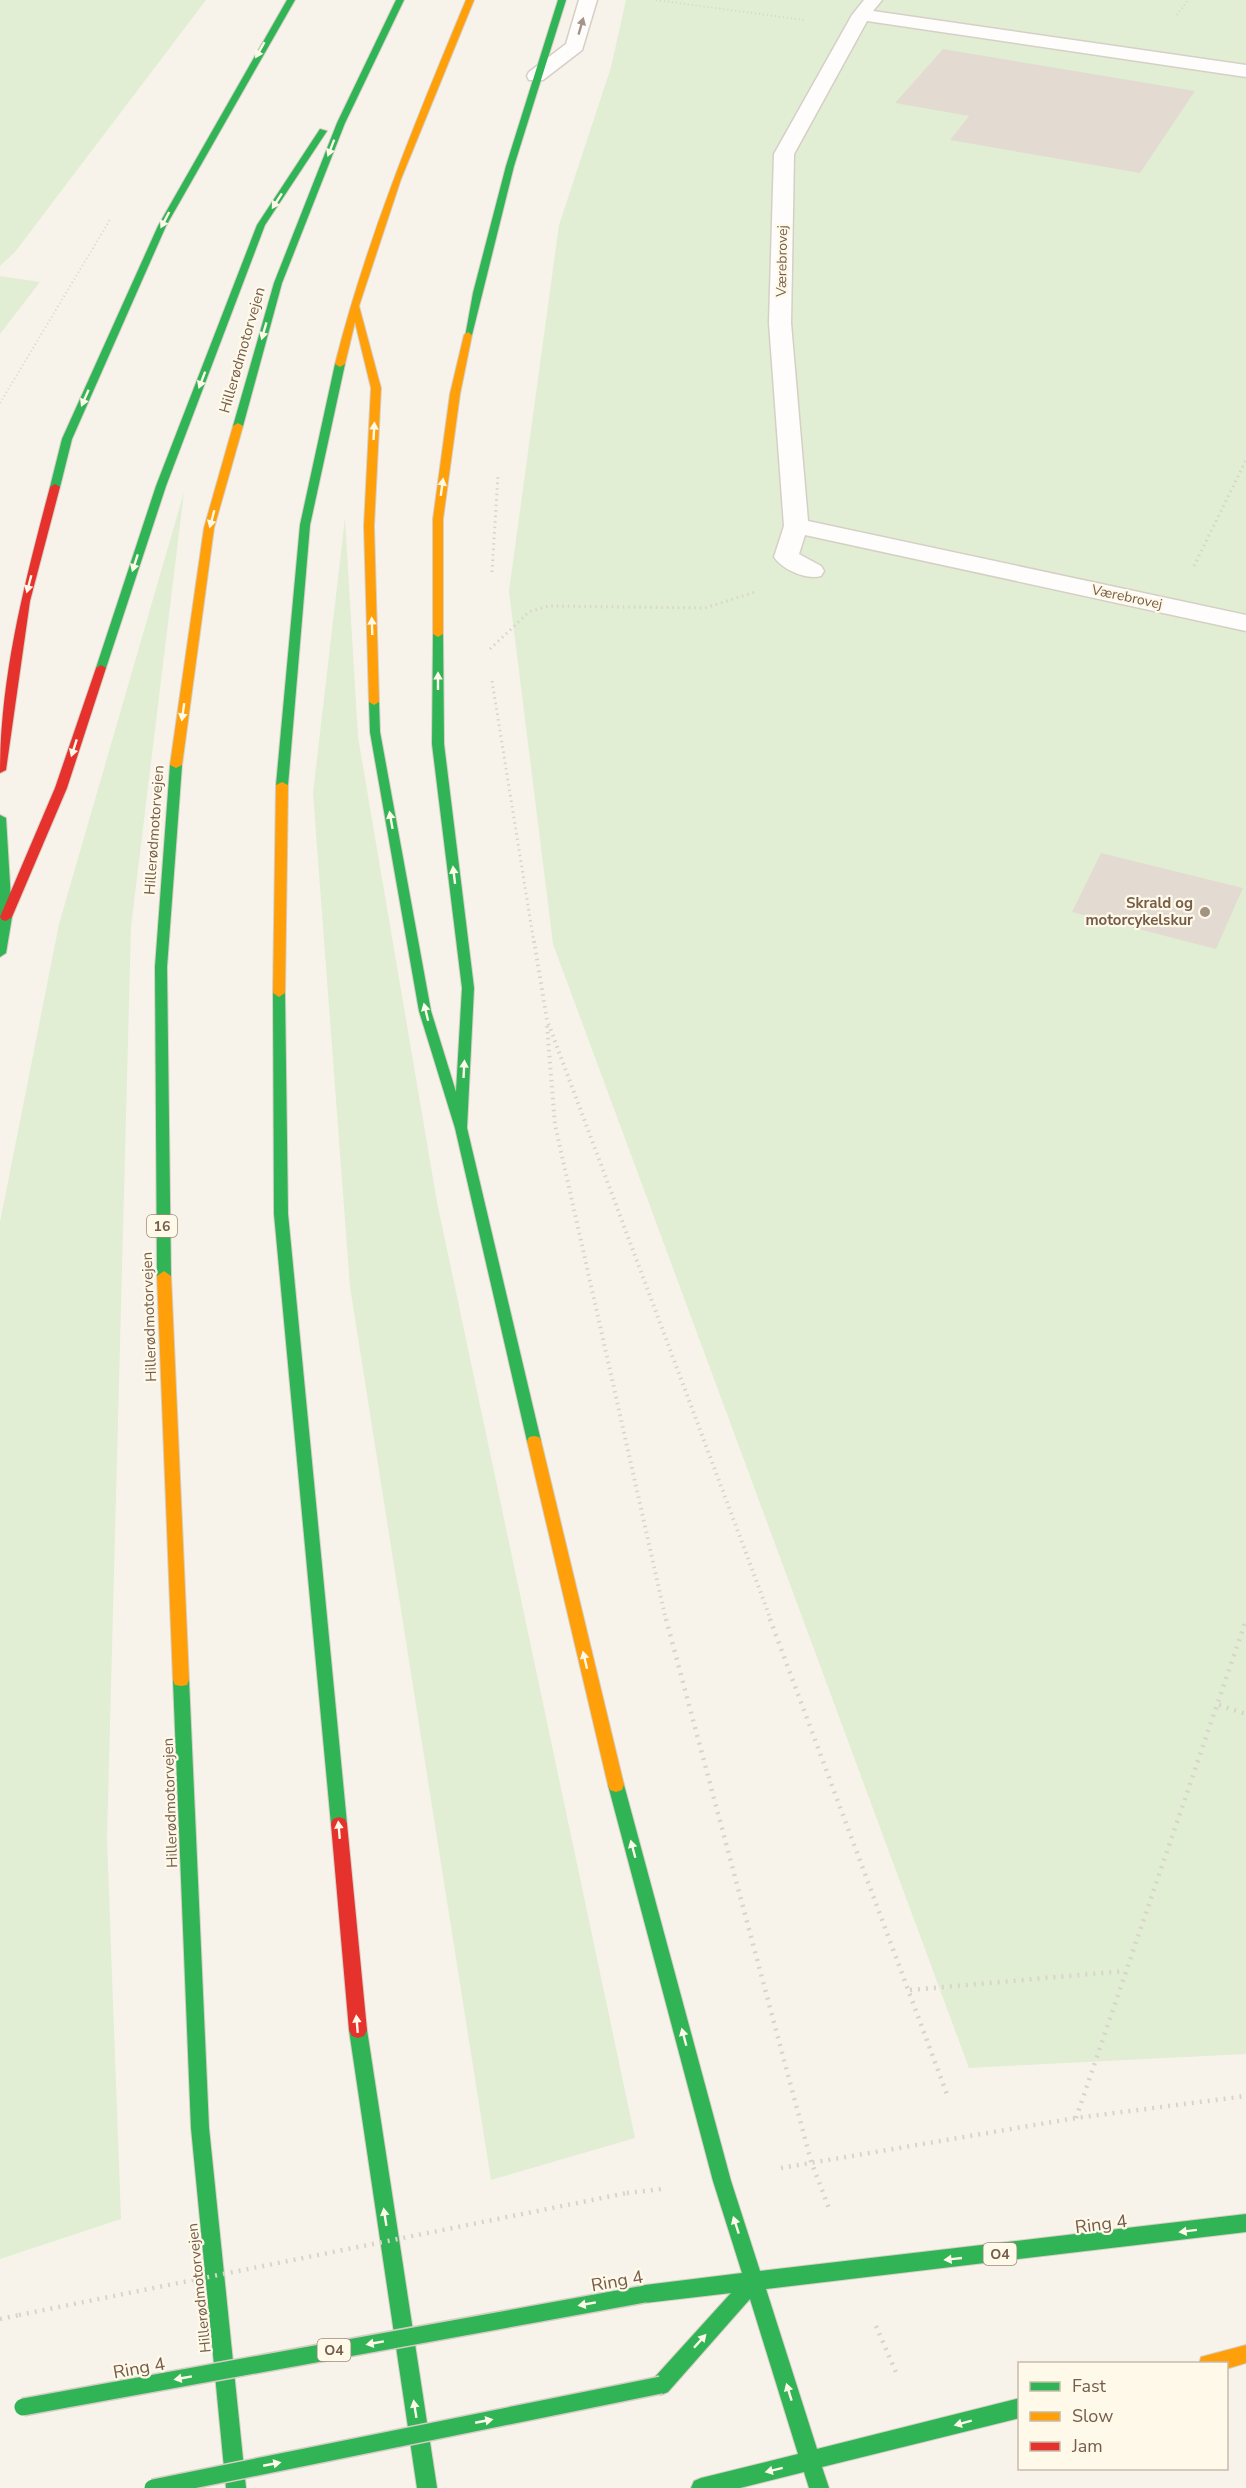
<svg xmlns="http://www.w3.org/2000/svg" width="1246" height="2488" font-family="'Nunito Sans',sans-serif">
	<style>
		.green { fill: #e1eed4 }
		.building { fill: #e3dbd1 }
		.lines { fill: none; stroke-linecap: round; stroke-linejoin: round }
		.lane-casing { stroke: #d6cfc6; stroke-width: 3 }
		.street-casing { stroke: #d6cfc6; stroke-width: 3 }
		.fast-casing { stroke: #d6cfc6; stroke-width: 2 }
		.slow-casing { stroke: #d6cfc6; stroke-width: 2 }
		.jam-casing { stroke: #d6cfc6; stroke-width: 2 }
		.path-far3 { stroke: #dad3cd; stroke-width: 2; stroke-dasharray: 1 3; stroke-linecap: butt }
		.path-far2 { stroke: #dad3cd; stroke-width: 3; stroke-dasharray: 1.5 4; stroke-linecap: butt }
		.path-far1 { stroke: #dad3cd; stroke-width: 4; stroke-dasharray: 1.5 4.5; stroke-linecap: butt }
		.path { stroke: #dad3cd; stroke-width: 4.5; stroke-dasharray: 2 6; stroke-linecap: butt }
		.lane { fill: #fefdfc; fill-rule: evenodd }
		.street { fill: #fefdfc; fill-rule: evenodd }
		.fast { fill: #30b455; fill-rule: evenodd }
		.slow { fill: #ff9f0a; fill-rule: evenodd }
		.jam { fill: #e5322d; fill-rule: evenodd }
		.fast-bridge-casing { stroke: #d5cec6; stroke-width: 20; stroke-linecap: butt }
		.path-bridge { stroke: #dad3cd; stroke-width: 4.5; stroke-dasharray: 2 6; stroke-linecap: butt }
		.fast-bridge { stroke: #30b455; stroke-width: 17 }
		.oneway { fill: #a59588 }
		.oneway2 { fill: #fff9ea }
		.poi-dot { fill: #a29281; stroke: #fff9ea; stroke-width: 2 }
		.labels { text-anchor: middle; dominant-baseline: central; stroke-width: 4.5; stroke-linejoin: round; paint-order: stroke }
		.far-street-label { font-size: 14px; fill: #755d49; stroke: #fff9ea }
		.shield { fill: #fff9ea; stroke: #9e8c79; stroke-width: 1.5 }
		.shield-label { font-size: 14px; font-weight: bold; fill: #755d49 }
		.street-label { font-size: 15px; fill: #755d49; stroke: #fff9ea }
		.poi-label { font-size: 15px; font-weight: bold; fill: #755d49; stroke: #fff9ea; text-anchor: end }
		.near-street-label { font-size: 18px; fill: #755d49; stroke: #fff9ea }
	</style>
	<rect width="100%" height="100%" fill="#f7f3ea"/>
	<!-- green -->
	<path class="green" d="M 0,0 L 206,0 L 15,252 L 0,266 Z
		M 626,0 L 1246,0 L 1246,2054 L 969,2068 L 553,944 L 509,591 L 559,225 L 611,67 Z
		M 0,276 L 40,282 L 0,334 Z
		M 184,492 L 131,927 L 107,1839 L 121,2219 L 0,2259 L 0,1222 L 59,924 Z
		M 345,518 L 358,737 L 437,1202 L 635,2138 L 491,2180 L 350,1287 L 313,793 Z"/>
	<!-- building -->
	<path class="building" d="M 943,49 L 1195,91 L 1140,173 L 950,140 L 969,116 L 895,103 Z
		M 1101,853 L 1243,888 L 1216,949 L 1072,912 Z"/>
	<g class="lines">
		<!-- lane casing -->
		<g class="lane-casing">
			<path id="lane" d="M 579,0 L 597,0 L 582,50 L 543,80 L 529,80 L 527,76 L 529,72 L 566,44 Z"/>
		</g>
		<!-- street casing -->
		<g class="street-casing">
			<path id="street" d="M 864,0 L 882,0 L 873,11 L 1246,65 L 1246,77 L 867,21 L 794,154 L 791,323 L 808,521 L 1246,615 L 1246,631 L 805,535 L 799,554 L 821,566 L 824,571 L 821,576 C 806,580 783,570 774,557 L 784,526 L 769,323 L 774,154 L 852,15 Z"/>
		</g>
		<!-- fast casing -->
		<g class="fast-casing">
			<path id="fast" d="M 287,0 L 295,0 L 166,226 L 72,439 L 60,487 L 52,489 L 50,487 L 62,439 L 158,226 Z
				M 396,0 L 404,0 L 345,123 L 282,283 L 243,426 L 235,428 L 233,426 L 274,283 L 337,123 Z
				M 558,0 L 566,0 L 514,166 L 472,335 L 465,337 L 473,293 L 506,166 Z
				M 320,129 L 327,131 L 265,225 L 166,486 L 106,668 L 101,671 L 97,670 L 96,668 L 156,486 L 257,225 Z
				M 340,361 L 345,364 L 310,525 L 288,785 L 282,788 L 276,785 L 300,525 L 335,364 Z
				M 438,631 L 443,634 L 444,744 L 474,988 L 467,1128 L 541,1441 L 539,1445 L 529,1445 L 527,1441 L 455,1128 L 419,1011 L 370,732 L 369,702 L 374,699 L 379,702 L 380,732 L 431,1011 L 456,1092 L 462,988 L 432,744 L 433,634 Z
				M 176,762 L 182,765 L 167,967 L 171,1276 L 164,1281 L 157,1276 L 155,967 L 170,765 Z
				M 0,815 L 6,818 L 12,917 L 6,953 L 0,957 Z
				M 279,989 L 285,993 L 288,1214 L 347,1824 L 345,1829 L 339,1831 L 333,1829 L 331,1824 L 274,1214 L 273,993 Z
				M 181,1674 L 187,1675 L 189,1680 L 209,2128 L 246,2488 L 226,2488 L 191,2128 L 173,1680 L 175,1675 Z
				M 616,1778 L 622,1780 L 624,1785 L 731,2181 L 760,2271 L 1246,2214 L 1246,2232 L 766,2289 L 817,2449 L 1020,2398 L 1020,2418 L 822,2467 L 829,2488 L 809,2488 L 804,2472 L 740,2488 L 691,2488 L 694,2481 L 701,2478 L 798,2454 L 750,2299 L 668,2392 L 661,2395 L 654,2392 L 651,2385 L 654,2378 L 731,2293 L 645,2303 L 638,2300 L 636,2294 L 638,2288 L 645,2285 L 742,2273 L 713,2181 L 608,1785 L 610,1780 Z
				M 358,2022 L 364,2024 L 367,2030 L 437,2488 L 417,2488 L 349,2030 L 352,2024 Z"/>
		</g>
		<!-- slow casing -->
		<g class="slow-casing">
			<path id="slow" d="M 466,0 L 474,0 L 401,179 L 359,306 L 381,388 L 374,526 L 379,702 L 374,705 L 369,702 L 364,526 L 371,388 L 355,322 L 345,364 L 340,367 L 335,364 C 367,238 416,120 466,0 Z
				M 468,332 L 472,335 L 460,394 L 443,519 L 443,634 L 438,637 L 433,634 L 433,519 L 450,394 L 464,335 Z
				M 238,423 L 243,426 L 214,528 L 182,765 L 176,768 L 170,765 L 204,528 L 233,426 Z
				M 282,782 L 288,785 L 285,993 L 279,997 L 273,993 L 276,785 Z
				M 164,1271 L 171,1276 L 189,1680 L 187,1685 L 181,1686 L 175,1685 L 173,1680 L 157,1276 Z
				M 534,1436 L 539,1437 L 541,1441 L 624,1785 L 622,1790 L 616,1792 L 610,1790 L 608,1785 L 527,1441 L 529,1437 Z
				M 1246,2345 L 1246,2363 L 1226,2369 L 1226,2364 L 1199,2364 L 1201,2357 Z"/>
		</g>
		<!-- jam casing -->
		<g class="jam-casing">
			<path id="jam" d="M 55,484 L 60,487 L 30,601 L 6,770 L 0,773 C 0,676 25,581 50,487 Z
				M 101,665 L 106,668 L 67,788 L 12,917 L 6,921 L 2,920 L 0,917 L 55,788 L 96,668 Z
				M 339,1817 L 345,1819 L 347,1824 L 367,2030 L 364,2036 L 358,2038 L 352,2036 L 349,2030 L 331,1824 L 333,1819 Z"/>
		</g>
		<!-- path-far3 -->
		<path class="path-far3" d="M 656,0 L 804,20
			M 1177,15 L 1188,0
			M 0,403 L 111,218"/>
		<!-- path-far2 -->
		<path class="path-far2" d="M 1194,566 L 1246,460
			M 492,572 L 498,475
			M 490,649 L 529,612 L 548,606 L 705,608 L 755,592
			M 492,681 L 534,943"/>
		<!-- path-far1 -->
		<path class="path-far1" d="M 534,941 L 547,1020 L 771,1620
			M 547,1026 L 555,1125 L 666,1620"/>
		<!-- path -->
		<path class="path" d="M 666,1619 L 811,2161 L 830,2211
			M 770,1619 L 948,2097
			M 1219,1705 L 1246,1714
			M 910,1990 L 1125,1971
			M 1076,2118 L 1246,1620
			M 781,2168 L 1076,2118 L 1246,2096
			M 627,2193 L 662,2189
			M 0,2319 L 19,2315
			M 876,2326 L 898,2377"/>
		<!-- lane -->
		<use href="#lane" class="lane"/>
		<!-- street -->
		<use href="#street" class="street"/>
		<!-- fast -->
		<use href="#fast" class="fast"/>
		<!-- slow -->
		<use href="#slow" class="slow"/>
		<!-- jam -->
		<use href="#jam" class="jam"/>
		<!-- fast-bridge casing -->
		<g class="fast-bridge-casing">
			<path id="fast-bridge" d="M 23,2407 L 645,2294
				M 153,2488 L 661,2385"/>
		</g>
		<!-- path-bridge -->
		<path class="path-bridge" d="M 19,2315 L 627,2193"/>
		<!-- fast-bridge -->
		<use href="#fast-bridge" class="fast-bridge"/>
	</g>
	<!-- one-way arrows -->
	<defs><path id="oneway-solid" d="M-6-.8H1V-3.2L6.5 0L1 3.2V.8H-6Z" transform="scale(1.5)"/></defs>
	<use class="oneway" href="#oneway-solid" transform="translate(581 26) rotate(-74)"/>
	<g class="oneway2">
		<use href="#oneway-solid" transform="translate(260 50) rotate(120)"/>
		<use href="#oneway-solid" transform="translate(331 148) rotate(111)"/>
		<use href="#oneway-solid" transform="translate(277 201) rotate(123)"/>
		<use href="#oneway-solid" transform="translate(165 220) rotate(118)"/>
		<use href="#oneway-solid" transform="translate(264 331) rotate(106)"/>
		<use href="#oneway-solid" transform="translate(202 380) rotate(111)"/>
		<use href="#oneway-solid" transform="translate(85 398) rotate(114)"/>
		<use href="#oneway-solid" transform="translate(374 431) rotate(-87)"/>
		<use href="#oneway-solid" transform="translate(442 487) rotate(-82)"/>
		<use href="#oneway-solid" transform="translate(212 519) rotate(105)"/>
		<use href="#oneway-solid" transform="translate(135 563) rotate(108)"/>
		<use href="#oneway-solid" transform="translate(29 584) rotate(105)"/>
		<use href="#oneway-solid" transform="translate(372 626) rotate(-92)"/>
		<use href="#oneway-solid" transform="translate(438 681) rotate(-90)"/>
		<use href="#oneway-solid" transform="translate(183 712) rotate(98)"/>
		<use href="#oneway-solid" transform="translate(74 748) rotate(108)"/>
		<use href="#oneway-solid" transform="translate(391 820) rotate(-100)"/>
		<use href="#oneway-solid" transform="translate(454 875) rotate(-97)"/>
		<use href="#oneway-solid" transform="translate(426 1012) rotate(-104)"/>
		<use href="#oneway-solid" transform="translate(464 1069) rotate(-87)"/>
		<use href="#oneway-solid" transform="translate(585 1660) rotate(-103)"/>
		<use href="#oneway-solid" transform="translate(339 1830) rotate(-95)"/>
		<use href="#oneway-solid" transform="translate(633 1849) rotate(-105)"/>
		<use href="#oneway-solid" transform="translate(357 2024) rotate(-95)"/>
		<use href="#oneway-solid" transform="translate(684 2037) rotate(-105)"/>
		<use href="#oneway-solid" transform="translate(385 2217) rotate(-99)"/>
		<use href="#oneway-solid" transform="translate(736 2225) rotate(-108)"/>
		<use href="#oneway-solid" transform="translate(1188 2231) rotate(173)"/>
		<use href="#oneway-solid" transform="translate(953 2259) rotate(174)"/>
		<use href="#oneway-solid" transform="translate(587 2304) rotate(170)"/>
		<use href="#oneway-solid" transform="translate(700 2341) rotate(-48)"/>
		<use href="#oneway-solid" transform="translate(375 2343) rotate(170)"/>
		<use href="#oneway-solid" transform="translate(183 2378) rotate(170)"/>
		<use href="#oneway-solid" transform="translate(789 2392) rotate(-107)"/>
		<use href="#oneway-solid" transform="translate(415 2409) rotate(-99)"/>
		<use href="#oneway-solid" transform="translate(484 2421) rotate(-11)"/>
		<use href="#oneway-solid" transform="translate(963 2423) rotate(165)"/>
		<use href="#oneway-solid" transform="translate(272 2464) rotate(-11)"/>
		<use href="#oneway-solid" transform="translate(774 2470) rotate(166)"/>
	</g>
	<!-- markers -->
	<circle class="poi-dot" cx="1205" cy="912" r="6"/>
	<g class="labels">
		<!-- far-street labels -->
		<g class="far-street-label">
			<text transform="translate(782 261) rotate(-89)">Værebrovej</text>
			<text transform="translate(1127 597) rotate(12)">Værebrovej</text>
		</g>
		<!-- shield labels -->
		<g class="shield">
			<rect x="147" y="1215" width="30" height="22" rx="4.5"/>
			<rect x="983.5" y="2243" width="33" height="22" rx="4.5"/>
			<rect x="317.5" y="2339" width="33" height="22" rx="4.5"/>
		</g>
		<g class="shield-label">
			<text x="162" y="1226">16</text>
			<text x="1000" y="2254">O4</text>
			<text x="334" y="2350">O4</text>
		</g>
		<!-- street labels -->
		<g class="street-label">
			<text transform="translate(242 350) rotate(-74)">Hillerødmotorvejen</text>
			<text transform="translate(154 830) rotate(-86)">Hillerødmotorvejen</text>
			<text transform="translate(149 1317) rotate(-92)">Hillerødmotorvejen</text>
			<text transform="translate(170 1803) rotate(-92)">Hillerødmotorvejen</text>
			<text transform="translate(199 2288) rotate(-96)">Hillerødmotorvejen</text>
		</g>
		<!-- poi labels -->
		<g class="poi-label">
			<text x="1193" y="903">Skrald og<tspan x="1193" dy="17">motorcykelskur</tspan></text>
		</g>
		<!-- near-street labels -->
		<g class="near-street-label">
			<text transform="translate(1101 2224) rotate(-7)">Ring 4</text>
			<text transform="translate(617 2281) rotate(-10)">Ring 4</text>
			<text transform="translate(139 2368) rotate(-10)">Ring 4</text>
		</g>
	</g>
	<!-- legend -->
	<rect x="1018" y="2362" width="210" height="108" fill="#fff9ea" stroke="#c8bbaa" stroke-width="1.5"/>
	<rect x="1030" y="2382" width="30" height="9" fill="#30b455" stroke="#c8bbaa" stroke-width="1.5"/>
	<text x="1072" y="2392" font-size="18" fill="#755d49">Fast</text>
	<rect x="1030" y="2412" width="30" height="9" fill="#ff9f0a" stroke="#c8bbaa" stroke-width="1.5"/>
	<text x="1072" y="2422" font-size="18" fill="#755d49">Slow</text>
	<rect x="1030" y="2442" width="30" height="9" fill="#e5322d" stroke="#c8bbaa" stroke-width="1.5"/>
	<text x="1072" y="2452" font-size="18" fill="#755d49">Jam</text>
</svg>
